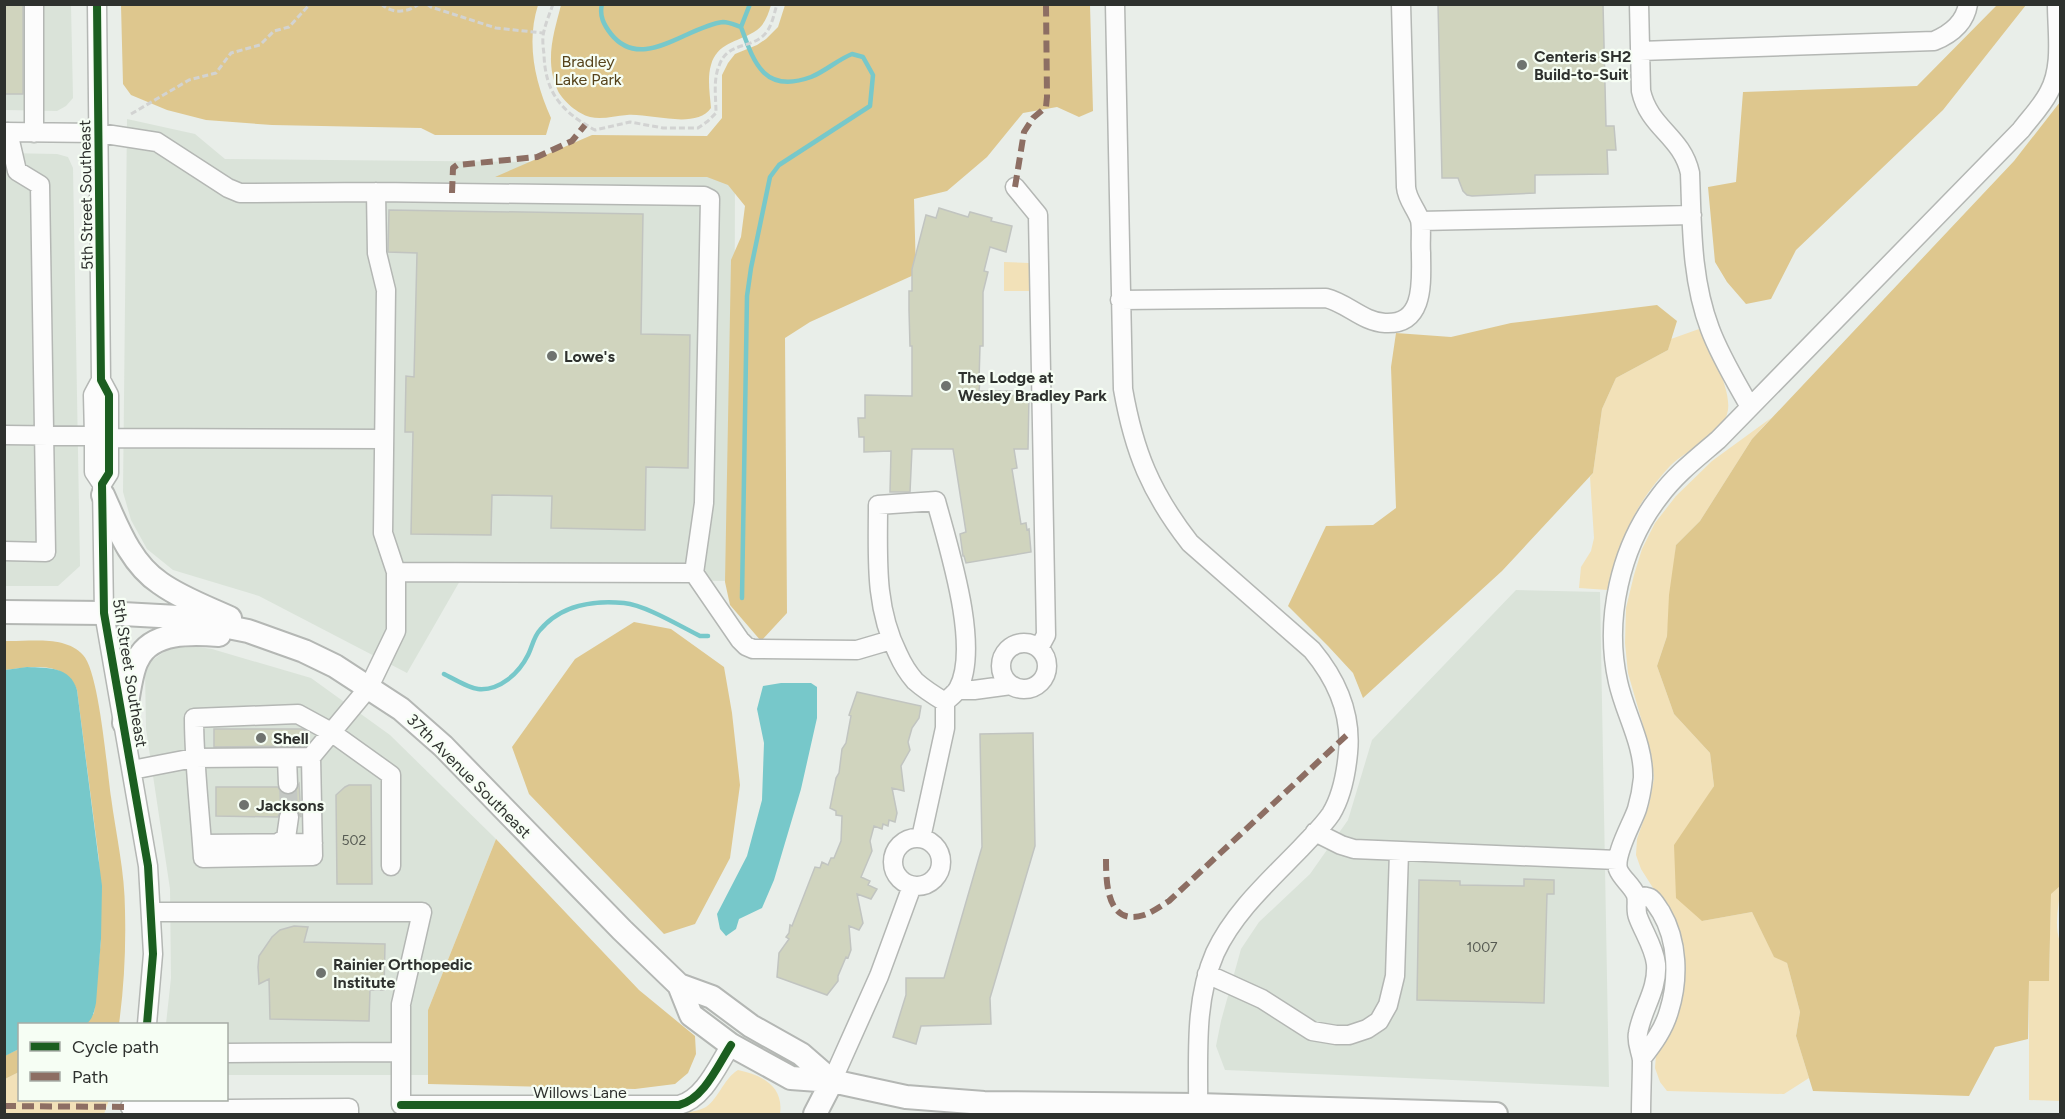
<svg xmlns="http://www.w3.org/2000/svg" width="2065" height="1119" font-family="Figtree,sans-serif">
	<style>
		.built { fill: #dae3d9 }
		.green { fill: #f2e1b8 }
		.forest { fill: #dec78e }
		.water { fill: #77c8ca }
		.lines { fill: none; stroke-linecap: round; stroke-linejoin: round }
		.stream { stroke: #77c8ca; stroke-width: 4.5 }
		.building { fill: #d0d4be; stroke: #c1c4c0; stroke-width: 1.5 }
		.minor-tunnel { stroke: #c4c8c4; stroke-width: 18; stroke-dasharray: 18 9; stroke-linecap: butt }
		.minor-casing { stroke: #b4b7b4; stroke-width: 21 }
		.major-casing { stroke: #b4b7b4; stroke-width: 26 }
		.path { stroke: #d2d3d2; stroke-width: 3; stroke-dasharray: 6 3; stroke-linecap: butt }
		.minor { stroke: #fcfcfc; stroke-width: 18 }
		.major { stroke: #fcfcfc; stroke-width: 22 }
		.quiet { stroke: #8d6e63; stroke-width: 6; stroke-dasharray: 12 6; stroke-linecap: butt }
		.cycleway-casing { stroke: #f6fef4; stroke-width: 11 }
		.cycleway { stroke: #1b5e20; stroke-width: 8 }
		.poi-dot { fill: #6f736f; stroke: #f6fef4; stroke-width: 2 }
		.labels { text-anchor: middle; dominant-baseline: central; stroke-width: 4.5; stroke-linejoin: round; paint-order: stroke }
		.number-label { font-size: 14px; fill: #565a52 }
		.poi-label { font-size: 16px; font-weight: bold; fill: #2e312e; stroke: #f6fef4; text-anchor: start }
		.park-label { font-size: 16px; fill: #56431b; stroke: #f6fef4 }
		.street-label { font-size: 16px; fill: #2e312e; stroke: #f6fef4 }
	</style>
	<rect width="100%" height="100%" fill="#e9eee9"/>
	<!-- built -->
	<path class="built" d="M 5,5 L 71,5 L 73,98 L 66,106 L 57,111 L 5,110 Z
		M 127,119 L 195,134 L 225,159 L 735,164 L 734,581 L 461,579 L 407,673 L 259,596 L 173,570 L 147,549 L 131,520 L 123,492 Z
		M 5,153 L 57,154 L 68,157 L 73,168 L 80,566 L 58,586 L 5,586 Z
		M 1516,590 L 1600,592 L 1609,1087 L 1225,1070 L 1216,1046 L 1221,1021 L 1241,949 L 1259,922 L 1310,874 L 1348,820 L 1372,740 Z
		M 183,645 L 212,649 L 311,678 L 390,735 L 496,839 L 428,1010 L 428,1075 L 227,1075 L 226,1024 L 166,1024 L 171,978 L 170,889 L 146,729 L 145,670 L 150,662 L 168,649 Z"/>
	<!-- green -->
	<path class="green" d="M 1004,262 L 1029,263 L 1029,291 L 1004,291 Z
		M 1699,329 C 1709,350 1731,386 1728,410 C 1723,437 1688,448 1670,466 C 1635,504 1619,540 1608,590 L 1579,588 L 1581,567 L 1591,551 L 1594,538 L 1590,477 L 1593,473 L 1602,409 L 1616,378 L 1668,350 L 1671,339 Z
		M 1771,418 L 1752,439 L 1700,521 L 1676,545 L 1667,636 L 1657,666 L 1674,714 L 1710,753 L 1714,786 L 1702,806 L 1702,921 L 1752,912 L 1774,956 L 1787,963 L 1800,1012 L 1796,1036 L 1809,1078 L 1784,1094 L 1667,1091 L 1660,1082 L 1655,1068 L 1656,1055 L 1676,1013 L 1662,902 L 1641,869 L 1636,855 L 1637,839 L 1649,805 L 1654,778 L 1651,753 L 1628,673 L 1625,643 L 1626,608 L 1634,575 L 1642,549 L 1655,523 L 1676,496 L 1712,461 Z
		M 2060,886 C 2060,905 2053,922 2060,942 L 2060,1101 L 2029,1100 L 2029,980 L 2049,980 L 2051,893 Z
		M 738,1070 C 762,1075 784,1086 780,1114 L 622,1114 C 646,1107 679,1119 704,1108 C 717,1102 723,1079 738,1070 Z
		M 19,1072 L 20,1100 L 109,1100 L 104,1114 L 5,1114 L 5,1079 Z"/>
	<!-- forest -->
	<path class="forest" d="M 121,5 L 538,5 C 526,43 535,82 551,118 L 546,135 L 435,135 L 421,128 L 272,125 L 206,120 L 167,110 L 131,95 L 123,84 Z
		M 561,5 L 561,4 L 771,5 C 768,15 764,27 754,32 C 737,42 717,43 711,65 C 707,78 710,95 711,108 C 696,130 650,113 627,115 C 614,116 602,120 590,117 C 578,114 563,101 558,91 C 544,61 554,33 561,5 Z
		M 785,5 L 1090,5 L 1093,111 L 1079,117 L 1057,107 L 1023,113 L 987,157 L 947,191 L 914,199 L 916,274 L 810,322 L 785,338 L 787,613 L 761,641 L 730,605 L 725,582 L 731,260 L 741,237 L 745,206 L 728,185 L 707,177 L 495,177 L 592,135 L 707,136 L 722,118 L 722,75 L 728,63 L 735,54 L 757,45 L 766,39 L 778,27 Z
		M 1997,5 L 2026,5 L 1943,110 L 1796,250 L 1771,299 L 1746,304 L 1727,282 L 1715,262 L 1708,187 L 1736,182 L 1743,92 L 1917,86 Z
		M 2060,102 L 2060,886 L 2051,894 L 2049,981 L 2029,981 L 2028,1039 L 1995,1047 L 1969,1096 L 1813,1091 L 1796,1036 L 1800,1012 L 1787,963 L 1774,957 L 1752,912 L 1702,921 L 1676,898 L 1674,845 L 1714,786 L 1710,753 L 1674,714 L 1657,666 L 1667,636 L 1669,595 L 1676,545 L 1700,521 L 1752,439 L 2014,161 Z
		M 1657,305 L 1677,321 L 1668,350 L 1616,378 L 1602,409 L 1593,473 L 1502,571 L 1363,698 L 1353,673 L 1328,646 L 1288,606 L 1326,526 L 1373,525 L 1396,508 L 1391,367 L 1396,333 L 1451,337 L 1511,323 Z
		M 634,622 L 671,629 L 724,667 L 732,713 L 740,785 L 730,858 L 695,924 L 664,934 L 529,794 L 512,747 L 575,659 Z
		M 4,641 C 29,642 65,635 83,655 C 99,671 107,770 111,797 C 116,835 125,872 125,911 C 126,949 124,987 119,1024 L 86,1024 L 94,1013 L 101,939 L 99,860 L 77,690 C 64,660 32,667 5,670 Z
		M 496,839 L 639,990 L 695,1036 L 696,1054 L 688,1073 L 675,1084 L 635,1089 L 428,1084 L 428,1010 Z
		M 19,1049 L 19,1072 L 5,1079 L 4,1056 Z"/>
	<!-- water -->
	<path class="water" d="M 27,667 C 48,668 70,666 77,690 L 102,886 L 101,939 L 96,1003 C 94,1012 93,1019 86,1024 L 20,1024 L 19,1049 L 5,1056 L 5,670 Z
		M 781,683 L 811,683 L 817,687 L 817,718 L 801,789 L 774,880 L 762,908 L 739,919 L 736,929 L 726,936 L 720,929 L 717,914 L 747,856 L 762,800 L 764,743 L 757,709 L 763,686 Z"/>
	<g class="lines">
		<!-- stream -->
		<path class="stream" d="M 602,4 C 599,16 604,25 611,34 C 642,73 687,26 723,22 C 729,22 735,25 741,27 C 754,63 764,94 811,77 C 826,71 837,60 852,54 L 863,57 L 873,75 L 870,106 L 779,165 L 770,177 L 751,268 L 747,296 L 742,598
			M 741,27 L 750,4
			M 444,674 C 454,679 468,688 478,689 C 500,691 519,673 528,655 C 532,647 534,636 540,630 C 561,605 594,600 624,603 C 645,605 680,626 700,636 L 708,636"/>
	</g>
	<!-- building -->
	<path class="building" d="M 4,4 L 23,4 L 23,94 L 4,94 Z
		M 1438,4 L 1603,4 L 1606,126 L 1614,126 L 1616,150 L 1607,150 L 1608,174 L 1535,175 L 1535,193 L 1472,196 L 1467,195 L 1463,191 L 1458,178 L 1442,178 Z
		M 939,208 L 968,217 L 970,212 L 992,218 L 991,221 L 1012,226 L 1006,252 L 990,247 L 984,271 L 988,272 L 983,292 L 983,346 L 980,346 L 979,381 L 980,381 L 979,391 L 1012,391 L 1012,395 L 1029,396 L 1028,449 L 1014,449 L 1017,468 L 1012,469 L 1021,524 L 1026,523 L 1027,530 L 1029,529 L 1031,552 L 966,563 L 964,556 L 963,556 L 960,534 L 966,532 L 953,449 L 912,449 L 910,492 L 890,492 L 891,451 L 864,452 L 864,437 L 859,437 L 858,418 L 865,418 L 865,395 L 912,396 L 912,346 L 910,346 L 909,310 L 909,291 L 912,291 L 912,269 L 926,215 L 936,218 Z
		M 389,210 L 643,214 L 641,334 L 690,335 L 688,468 L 646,467 L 645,530 L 551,528 L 552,496 L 492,495 L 491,535 L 411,534 L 413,432 L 405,432 L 406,376 L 414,377 L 417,253 L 388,252 Z
		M 857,692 L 921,706 L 919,718 L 912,728 L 908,742 L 910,750 L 901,766 L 904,791 L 892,788 L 897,813 L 895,822 L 889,820 L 888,826 L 883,824 L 882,829 L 874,826 L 870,841 L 872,851 L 861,877 L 870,881 L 868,885 L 877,889 L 871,899 L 857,894 L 863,923 L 859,930 L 849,926 L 851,950 L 848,958 L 846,957 L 838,976 L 838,981 L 827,995 L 777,977 L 779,953 L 789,939 L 786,937 L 789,933 L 790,925 L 792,926 L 815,867 L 820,868 L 822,862 L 828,865 L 831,858 L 834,858 L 841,841 L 842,816 L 836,815 L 836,811 L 830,808 L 836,778 L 839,773 L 842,749 L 846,743 L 851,716 L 849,715 Z
		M 214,729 L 302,729 L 308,732 L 308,742 L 306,746 L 214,747 Z
		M 1033,733 L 1035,846 L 990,998 L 991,1024 L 921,1026 L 916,1044 L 893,1037 L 906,995 L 906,978 L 944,978 L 982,847 L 980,734 Z
		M 299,784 L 301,817 L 296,809 L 290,806 L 281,810 L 278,817 L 216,816 L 216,787 L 278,787 L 282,794 L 289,795 L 294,793 Z
		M 349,785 L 371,785 L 372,884 L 337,884 L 336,795 L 345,787 Z
		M 1524,879 L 1554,880 L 1554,894 L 1547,894 L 1544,1003 L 1417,1000 L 1419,880 L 1460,881 L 1460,885 L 1524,886 Z
		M 294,926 L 308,927 L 304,942 L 385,944 L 384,990 L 370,990 L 369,1021 L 270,1019 L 269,979 L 259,984 L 258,967 L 259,956 L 272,937 L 280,930 Z"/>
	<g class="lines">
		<!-- minor-tunnel -->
		<path class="minor-tunnel" d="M 288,784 L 289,817"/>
		<!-- minor casing -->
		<g class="minor-casing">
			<path id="minor" d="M 97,4 L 101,380 L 109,395 L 109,473 L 102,484 L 104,613 L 148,866 L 153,954 L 147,1024
				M 1115,4 L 1123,389 C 1134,452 1151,493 1190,543 L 1312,650 C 1337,680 1352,713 1348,753 C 1346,774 1342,796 1331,814 C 1323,826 1311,837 1301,848 C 1270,880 1234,912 1215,953 C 1193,1003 1199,1061 1198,1114
				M 1639,4 L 1641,91 C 1649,128 1682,136 1690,173 C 1692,226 1691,279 1710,329 C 1720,356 1736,382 1750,407
				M 1640,51 L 1934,41 C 1951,34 1965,23 1968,4
				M 4,132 L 99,133 L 157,142 L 228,188 L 240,193 L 376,192 L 704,196 L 710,199 L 704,503 L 694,573 L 396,572
				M 34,133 L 34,4
				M 1015,187 L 1038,215 L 1046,635 L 1039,648
				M 376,192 L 377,253 L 386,290 L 383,533 L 396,572 L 396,631 L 369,687 L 311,757 L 313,856 L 203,858 C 200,811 194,765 194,718 L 298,714 L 331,732 L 391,775 L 391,866
				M 1420,221 L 1692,215
				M 1120,300 L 1326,298 C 1347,303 1363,322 1385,323 C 1426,325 1421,280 1421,253 C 1420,243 1422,230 1420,220 C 1416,208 1407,200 1406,187 L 1401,4
				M 101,380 L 93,395 L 94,436 L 94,472 L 102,484
				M 4,435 L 94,436
				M 109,438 L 384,439
				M 4,551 L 46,552 L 40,185 L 17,171 L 8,132
				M 694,573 L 740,640 L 746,646 L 753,649 L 857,650 L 891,640
				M1001 666a23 23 0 1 1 46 0a23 23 0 1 1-46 0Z
				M 957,690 L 974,690 L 1011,685
				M 287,758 L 288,784
				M 132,770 L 194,758 L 311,757
				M 1315,832 L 1341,845 L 1354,849 L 1617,860
				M893 862a24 24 0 1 1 48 0a24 24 0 1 1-48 0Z
				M 921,838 L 945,728 L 945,702 C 949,698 955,694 958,689 C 981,647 948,546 936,501 L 878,505 C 878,557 874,606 898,654 C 902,663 908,673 915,681 C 924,689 935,696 945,702
				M 278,843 L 286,838 L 289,817
				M 202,844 L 313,843
				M 1636,896 C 1640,896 1646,896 1650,898 C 1654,900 1658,908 1661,912 C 1678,941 1679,979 1669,1011 C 1664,1029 1653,1044 1642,1058
				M 151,912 L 422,912 L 401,1004 L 401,1105 L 679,1105 C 704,1099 718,1065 731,1045
				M 1207,974 L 1262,999 L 1312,1031 L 1336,1035 L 1349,1035 L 1367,1029 L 1379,1021 L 1388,1005 L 1395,976 L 1399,852
				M 226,1053 L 401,1052
				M 832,1081 L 879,976 L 912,886
				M 130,1107 L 230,1109 L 349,1108 L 349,1114
				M 1641,1114 C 1641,1096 1642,1078 1642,1060 C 1641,1051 1636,1043 1638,1033 C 1642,1009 1658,990 1656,964 C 1654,947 1644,933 1638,917 C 1635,910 1638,902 1636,895 C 1632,885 1621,878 1618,869 C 1614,854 1632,824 1637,809 C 1640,799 1642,788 1643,778 C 1644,744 1625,714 1618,682 C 1604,620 1620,547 1659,497 C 1675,475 1697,458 1718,440 L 2021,130 C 2030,118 2042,106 2049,92 C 2063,66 2057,33 2057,4"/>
		</g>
		<!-- major casing -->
		<g class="major-casing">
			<path id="major" d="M 103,495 C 117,526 130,563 160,583 C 181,598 206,607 230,618
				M 4,612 L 104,613 L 178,617 L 248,631 L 304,651 L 335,666 L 401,709 L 443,746 L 622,930 L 679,985 L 712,997 L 751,1026 L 801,1054 L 832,1081
				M 124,723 C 127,707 130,672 138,659 C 152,631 192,633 219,635
				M 679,985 L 691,1015 L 731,1045 L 791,1078 L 832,1081 L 906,1097 L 984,1103 L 1198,1105 L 1496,1114
				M 815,1114 L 832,1081"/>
		</g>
		<!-- path -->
		<path class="path" d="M 381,4 C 392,14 407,13 419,4
			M 427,4 L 431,7 L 496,28 L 543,33
			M 553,4 C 550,13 546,22 544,31 C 542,38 543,47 544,54 C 545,93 562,112 595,130 L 630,122 L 663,128 L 698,128 L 708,121 L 716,113 C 716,98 713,80 719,66 C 727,42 750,49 764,35 C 772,27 774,14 777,4
			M 131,114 L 189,80 L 216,73 L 231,53 L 260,45 L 274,31 L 289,27 L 310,4"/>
		<!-- minor -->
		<use href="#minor" class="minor"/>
		<!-- major -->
		<use href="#major" class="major"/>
		<!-- quiet -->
		<path class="quiet" d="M 1015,187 L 1024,132 L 1033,118 L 1046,107 L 1047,97 L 1046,4
			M 452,193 L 453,168 L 457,165 L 537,157 L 572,141 L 585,125
			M 1106,859 C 1106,883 1107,927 1144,915 C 1153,912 1161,906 1169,901 L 1349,733
			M 4,1106 L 130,1107"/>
		<!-- cycleway casing -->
		<g class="cycleway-casing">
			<path id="cycleway" d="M 97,4 L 101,380 L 109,395 L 109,473 L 102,484 L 104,613 L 148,866 L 153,954 L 147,1024
				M 401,1105 L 679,1105 C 704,1099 718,1065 731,1045"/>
		</g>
		<!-- cycleway -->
		<use href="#cycleway" class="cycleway"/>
	</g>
	<!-- markers -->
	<g class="poi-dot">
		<circle cx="1522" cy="65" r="6"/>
		<circle cx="552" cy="356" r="6"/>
		<circle cx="946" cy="386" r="6"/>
		<circle cx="261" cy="738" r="6"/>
		<circle cx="244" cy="805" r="6"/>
		<circle cx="321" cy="973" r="6"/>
	</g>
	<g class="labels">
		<!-- number labels -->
		<g class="number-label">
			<text x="354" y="840">502</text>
			<text x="1482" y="947">1007</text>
		</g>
		<!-- poi labels -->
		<g class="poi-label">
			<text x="1534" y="56">Centeris SH2<tspan x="1534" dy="18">Build-to-Suit</tspan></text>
			<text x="564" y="356">Lowe's</text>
			<text x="958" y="377">The Lodge at<tspan x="958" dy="18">Wesley Bradley Park</tspan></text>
			<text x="273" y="738">Shell</text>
			<text x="256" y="805">Jacksons</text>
			<text x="333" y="964">Rainier Orthopedic<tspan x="333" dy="18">Institute</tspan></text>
		</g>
		<!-- park labels -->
		<g class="park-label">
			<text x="588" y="61">Bradley<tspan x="588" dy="18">Lake Park</tspan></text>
		</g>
		<!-- street labels -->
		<g class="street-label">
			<text transform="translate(86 195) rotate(-91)">5th Street Southeast</text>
			<text transform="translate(130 673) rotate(81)">5th Street Southeast</text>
			<text transform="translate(469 776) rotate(45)">37th Avenue Southeast</text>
			<text x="580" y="1092">Willows Lane</text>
		</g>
	</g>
	<!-- border -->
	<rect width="2065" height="1119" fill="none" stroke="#2e312e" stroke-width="12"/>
	<!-- legend -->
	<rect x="18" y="1023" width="210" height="78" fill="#f6fef4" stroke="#a6aca5" stroke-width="1.5"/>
	<rect x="30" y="1042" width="30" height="9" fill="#1b5e20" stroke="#a6aca5" stroke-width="1.5"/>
	<text x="72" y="1053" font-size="18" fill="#2e312e">Cycle path</text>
	<rect x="30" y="1072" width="30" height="9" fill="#8d6e63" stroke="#a6aca5" stroke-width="1.5"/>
	<text x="72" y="1083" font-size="18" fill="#2e312e">Path</text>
</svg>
